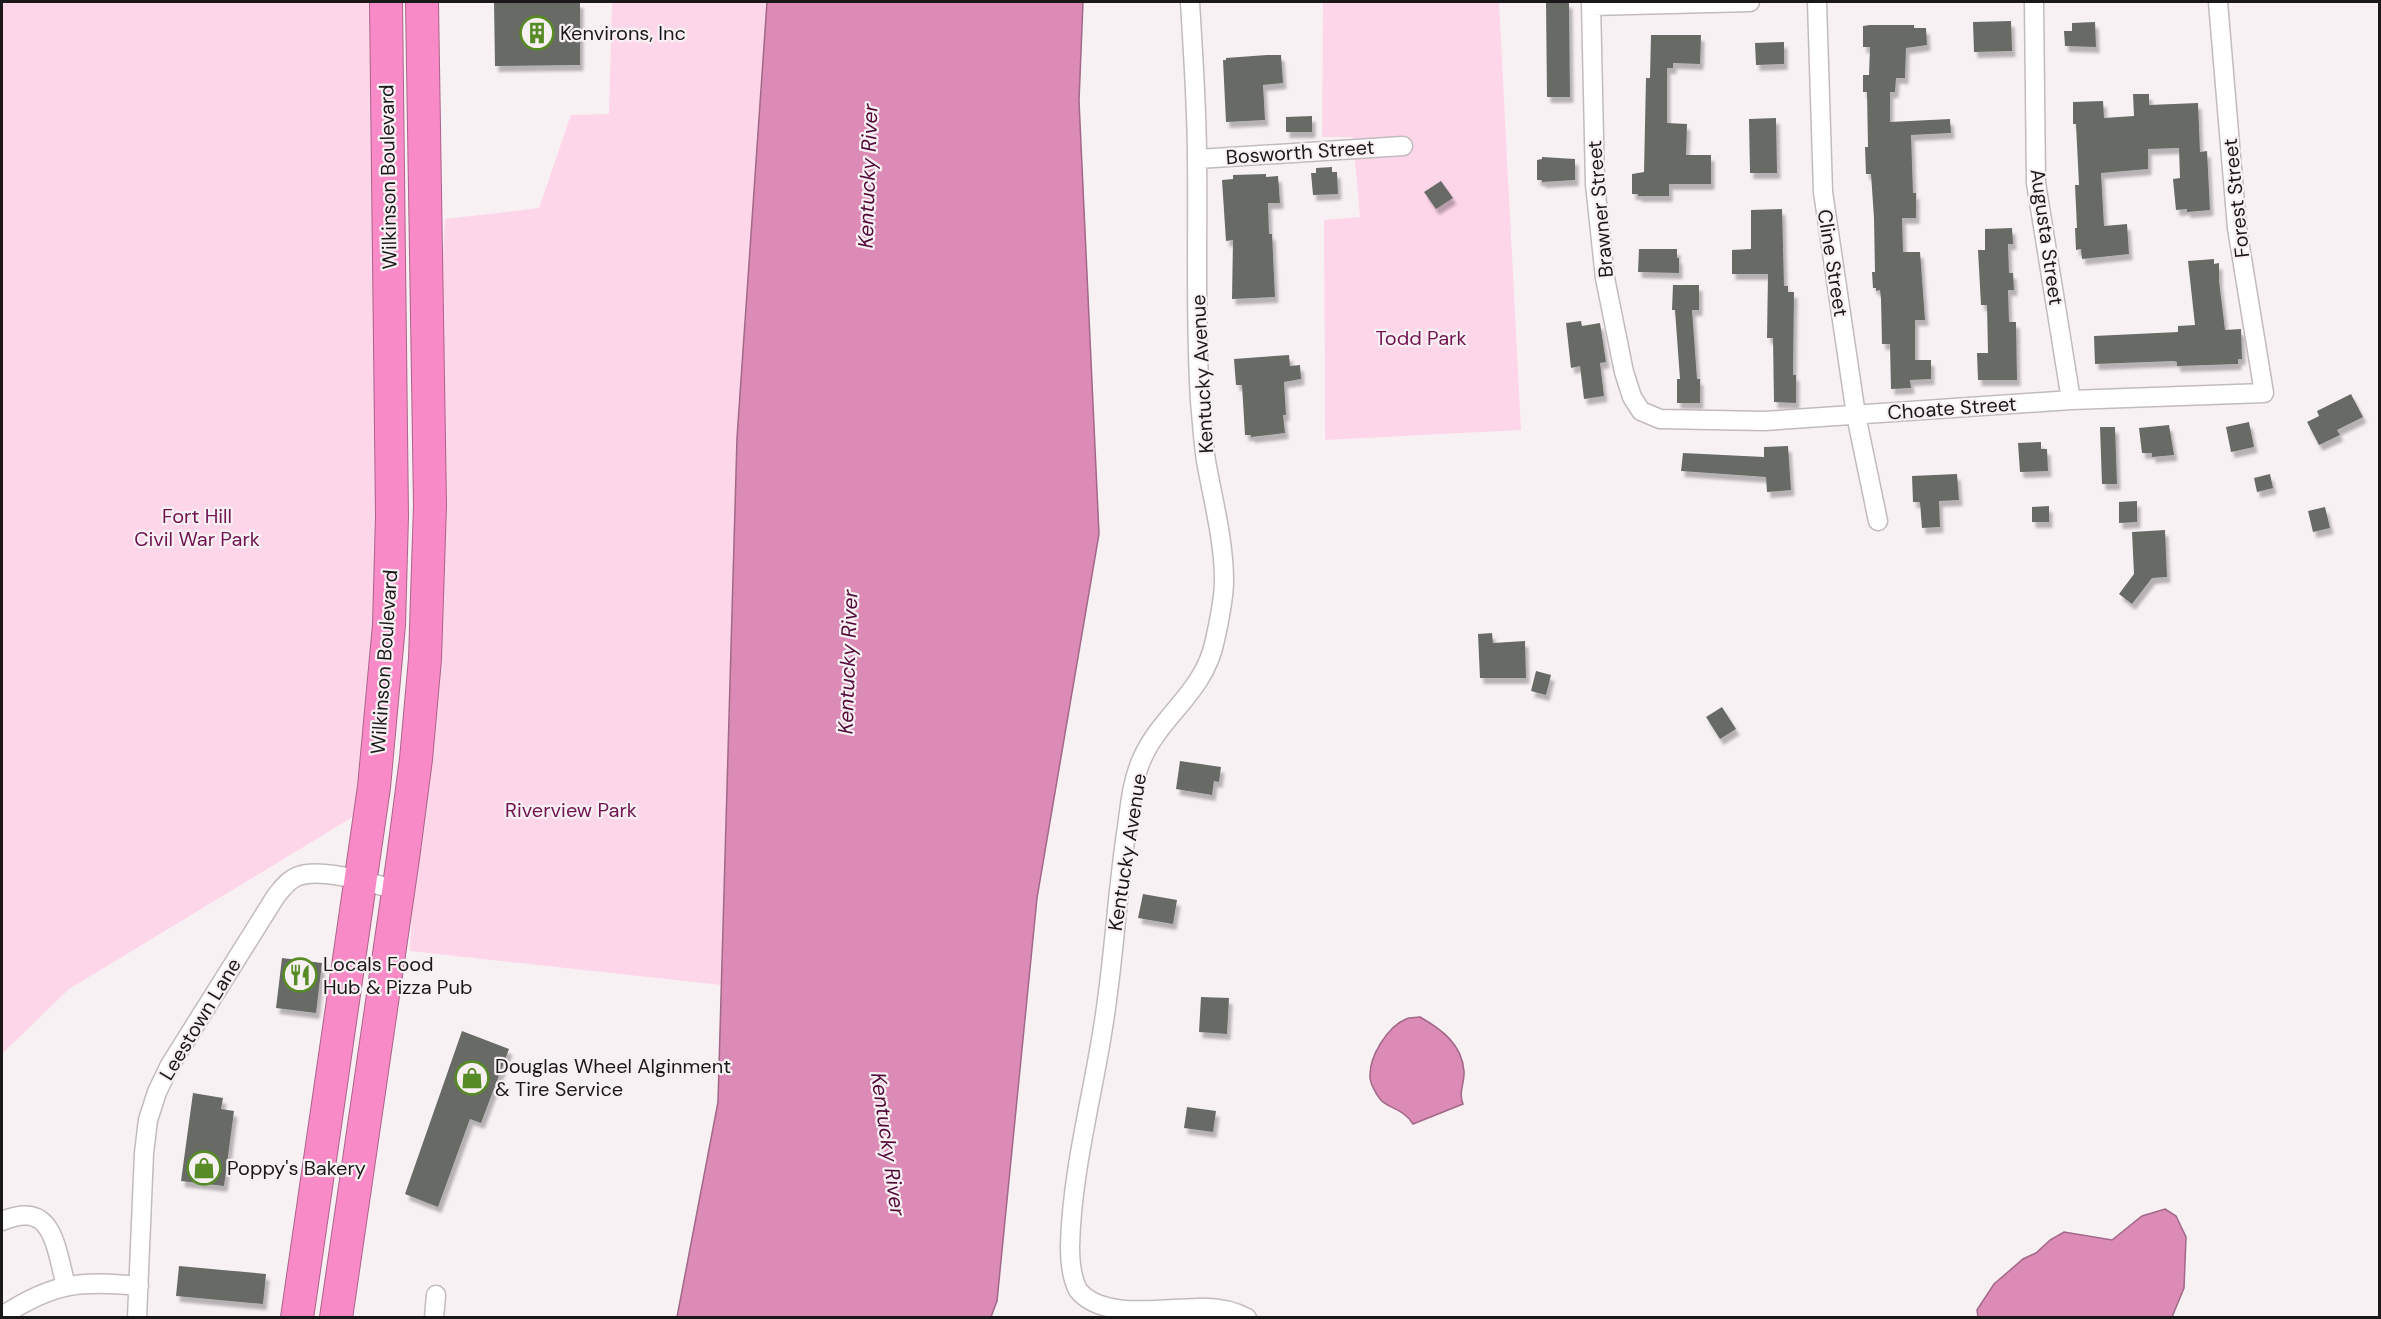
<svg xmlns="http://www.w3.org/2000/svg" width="2381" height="1319" font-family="'DM Sans',sans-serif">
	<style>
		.green { fill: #fed6ea }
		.water { fill: #db8bb6; stroke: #a16887; stroke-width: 1.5 }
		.building { fill: #686b66; filter: url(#shadow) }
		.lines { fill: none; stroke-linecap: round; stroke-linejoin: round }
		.street-casing { stroke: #c2bbbe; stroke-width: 21 }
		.highway-casing { stroke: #ab638a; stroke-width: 34 }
		.street { stroke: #fff; stroke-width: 18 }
		.highway { stroke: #f88bc7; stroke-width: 32 }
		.labels { text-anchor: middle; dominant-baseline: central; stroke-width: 4.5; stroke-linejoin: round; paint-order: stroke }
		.poi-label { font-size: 20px; fill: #1b181a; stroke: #f8f1f4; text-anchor: start }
		.street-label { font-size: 20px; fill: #1b181a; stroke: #f8f1f4 }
		.park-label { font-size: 20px; fill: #711350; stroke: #f8f1f4 }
		.water-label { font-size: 21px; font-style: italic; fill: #510a38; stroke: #f8f1f4 }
	</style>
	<defs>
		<filter id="shadow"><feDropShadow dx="3.5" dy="6" stdDeviation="1.5" flood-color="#0004"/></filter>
	</defs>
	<rect width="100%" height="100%" fill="#f8f1f4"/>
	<!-- green -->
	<path class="green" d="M 2,2 L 371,2 L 392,546 L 371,806 L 69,989 L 2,1054 Z
		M 612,2 L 767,2 L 737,438 L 721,985 L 410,951 L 445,219 L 539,208 L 571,115 L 609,114 Z
		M 1323,2 L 1499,2 L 1521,430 L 1325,440 L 1324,220 L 1360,217 L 1353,137 L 1322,137 Z"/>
	<!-- water -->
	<path class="water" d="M 767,2 L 1083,2 L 1079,101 L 1099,534 L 1037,898 L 997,1301 L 991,1317 L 677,1317 L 718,1102 L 737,438 Z
		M 1420,1017 C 1441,1029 1462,1044 1464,1071 C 1465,1083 1458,1092 1463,1104 L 1413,1124 C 1403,1108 1388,1109 1380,1099 C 1376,1094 1370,1083 1370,1077 C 1369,1057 1387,1027 1406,1019 C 1410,1017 1416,1018 1420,1017 Z
		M 2165,1209 L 2176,1216 L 2186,1237 L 2184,1288 L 2172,1317 L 1978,1317 L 1977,1310 L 1994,1284 L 2023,1259 L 2036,1253 L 2050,1240 L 2064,1232 L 2112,1240 L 2142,1216 Z"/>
	<!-- building -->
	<path class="building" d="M 494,2 L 580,2 L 580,65 L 495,66 Z
		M 1546,2 L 1569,2 L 1570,97 L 1547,97 Z
		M 2011,21 L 2012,51 L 1974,52 L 1973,22 Z
		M 2095,22 L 2096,47 L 2065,46 L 2064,31 L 2072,31 L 2072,23 Z
		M 1870,25 L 1914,25 L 1914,28 L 1926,28 L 1927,45 L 1906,48 L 1905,78 L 1896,78 L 1895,92 L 1890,92 L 1890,122 L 1950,119 L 1951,133 L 1911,135 L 1913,193 L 1916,193 L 1916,218 L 1902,218 L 1903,252 L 1920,252 L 1925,320 L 1915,320 L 1915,360 L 1931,360 L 1931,379 L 1910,380 L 1911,388 L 1891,389 L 1890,344 L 1882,344 L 1881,299 L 1880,290 L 1876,291 L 1876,288 L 1873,288 L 1872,272 L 1875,272 L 1874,218 L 1871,174 L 1866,174 L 1865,147 L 1868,147 L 1867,92 L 1863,92 L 1863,75 L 1869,75 L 1870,47 L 1863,47 L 1863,26 Z
		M 1651,35 L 1701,35 L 1700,64 L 1673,63 L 1673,68 L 1667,68 L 1667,123 L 1687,124 L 1686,155 L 1711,155 L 1711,184 L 1669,184 L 1669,196 L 1638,196 L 1638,194 L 1632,194 L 1632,174 L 1644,172 L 1646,78 L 1650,78 Z
		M 1784,42 L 1784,64 L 1756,65 L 1755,43 Z
		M 1267,55 L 1281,55 L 1283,83 L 1263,85 L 1265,120 L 1226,122 L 1223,60 L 1226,60 L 1226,58 Z
		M 2133,94 L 2149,94 L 2149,105 L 2198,103 L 2200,152 L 2207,151 L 2210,210 L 2187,212 L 2187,209 L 2176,210 L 2173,179 L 2180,178 L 2179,148 L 2148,149 L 2148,169 L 2101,173 L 2104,226 L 2127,224 L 2129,254 L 2082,259 L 2081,249 L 2076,250 L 2075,228 L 2077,228 L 2075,185 L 2079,185 L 2076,124 L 2073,124 L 2073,102 L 2103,101 L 2104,118 L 2134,116 Z
		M 1312,116 L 1312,132 L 1286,132 L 1286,117 Z
		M 1776,118 L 1777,173 L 1750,173 L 1749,119 Z
		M 1542,157 L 1575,159 L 1575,180 L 1542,182 L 1542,180 L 1537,180 L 1537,160 L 1542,159 Z
		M 1332,167 L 1332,172 L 1337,172 L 1338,194 L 1313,195 L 1311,173 L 1316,173 L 1316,168 Z
		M 1266,174 L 1266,177 L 1278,176 L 1280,203 L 1268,203 L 1269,234 L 1272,234 L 1275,297 L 1232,299 L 1233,240 L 1226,241 L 1222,180 L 1233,179 L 1233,175 Z
		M 1441,181 L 1453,198 L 1436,209 L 1424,192 Z
		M 1782,209 L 1784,286 L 1788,286 L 1788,292 L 1794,292 L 1793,375 L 1796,375 L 1796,403 L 1774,402 L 1773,338 L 1767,338 L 1768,274 L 1732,274 L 1732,250 L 1751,249 L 1751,210 Z
		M 2012,228 L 2013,244 L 2008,244 L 2009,273 L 2013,273 L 2014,290 L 2008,290 L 2009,322 L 2016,322 L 2017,380 L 1978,380 L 1977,353 L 1988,353 L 1987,305 L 1981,305 L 1978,250 L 1985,250 L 1985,229 Z
		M 1639,249 L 1677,249 L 1677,258 L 1679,258 L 1679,273 L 1638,272 Z
		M 2214,259 L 2214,264 L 2219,263 L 2219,281 L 2225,330 L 2241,329 L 2242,359 L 2238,359 L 2238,364 L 2177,366 L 2177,362 L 2174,361 L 2095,364 L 2094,336 L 2178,332 L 2178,326 L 2195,325 L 2188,261 Z
		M 1673,285 L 1699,285 L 1699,310 L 1692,310 L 1697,379 L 1700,379 L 1700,403 L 1677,403 L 1677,379 L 1680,379 L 1675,310 L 1672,310 Z
		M 1581,321 L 1582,326 L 1600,323 L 1606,362 L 1600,363 L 1604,396 L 1584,399 L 1580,366 L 1571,368 L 1566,323 Z
		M 1289,355 L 1290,366 L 1300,365 L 1301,379 L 1284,382 L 1286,415 L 1283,415 L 1285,433 L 1251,437 L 1251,435 L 1245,435 L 1242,385 L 1236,385 L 1234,359 Z
		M 2351,394 L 2363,417 L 2337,430 L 2340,435 L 2319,445 L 2307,422 L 2319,416 L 2317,411 Z
		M 2249,422 L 2254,447 L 2231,452 L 2226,427 Z
		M 2169,425 L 2174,455 L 2152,457 L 2152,453 L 2142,453 L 2139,428 Z
		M 2100,427 L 2115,427 L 2117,484 L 2102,484 Z
		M 2041,442 L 2041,449 L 2047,449 L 2048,471 L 2020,472 L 2018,443 Z
		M 1788,446 L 1791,490 L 1767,492 L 1766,477 L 1681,471 L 1683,453 L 1764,457 L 1764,447 Z
		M 1957,474 L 1959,500 L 1939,501 L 1940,527 L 1922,528 L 1920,502 L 1913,502 L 1912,476 Z
		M 2270,474 L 2273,488 L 2257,492 L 2254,478 Z
		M 2137,501 L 2137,522 L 2119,523 L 2119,502 Z
		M 2049,506 L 2049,522 L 2032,522 L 2032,507 Z
		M 2325,507 L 2330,528 L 2313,532 L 2308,511 Z
		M 2165,530 L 2167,577 L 2152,578 L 2132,604 L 2119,594 L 2134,574 L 2132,532 Z
		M 1492,633 L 1493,643 L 1525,641 L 1526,678 L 1480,678 L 1478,634 Z
		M 1536,671 L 1551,675 L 1546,695 L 1531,691 Z
		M 1722,707 L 1736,729 L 1720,739 L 1706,717 Z
		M 1180,761 L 1221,767 L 1219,782 L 1214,781 L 1212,795 L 1176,789 Z
		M 1143,894 L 1177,900 L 1173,924 L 1138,918 Z
		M 282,958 L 322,963 L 316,1013 L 276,1008 Z
		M 1201,997 L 1229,998 L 1227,1034 L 1199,1032 Z
		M 462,1031 L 509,1049 L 481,1123 L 470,1119 L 438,1207 L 405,1194 Z
		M 193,1093 L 223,1098 L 221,1109 L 234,1111 L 224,1186 L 181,1181 Z
		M 1187,1107 L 1216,1111 L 1213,1132 L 1184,1128 Z
		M 179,1266 L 266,1274 L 263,1304 L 176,1296 Z"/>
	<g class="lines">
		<!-- street casing -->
		<g class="street-casing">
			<path id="street" d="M 1190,2 C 1193,54 1197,107 1197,160 C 1198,240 1195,321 1200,401 C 1202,421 1203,441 1206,461 C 1213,500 1224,541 1224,581 C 1224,600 1219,621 1215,640 C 1204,694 1160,715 1141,761 C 1132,782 1130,805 1127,827 C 1118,885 1115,943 1107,1000 C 1097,1082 1072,1163 1070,1246 C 1070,1261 1071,1277 1078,1290 C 1101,1319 1158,1309 1196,1308 C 1213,1307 1232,1310 1247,1318
				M 1591,2 L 1595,184 L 1605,278 L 1624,372 L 1632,397 L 1641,411 L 1660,419 L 1764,421 L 2071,400 L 2264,393 L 2237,228 L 2218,2
				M 1817,2 L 1823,192 L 1856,415 L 1878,521
				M 2034,2 L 2036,183 L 2071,400
				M 1591,6 L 1750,2
				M 1198,159 L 1403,146
				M 2,1221 C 54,1199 55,1247 66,1285
				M 2,1316 C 53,1283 79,1280 139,1286
				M 137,1318 L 144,1153 L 148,1120 L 157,1092 L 170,1065 L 276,896 C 282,889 287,881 296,877 C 320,866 372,884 398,890
				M 434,1318 L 436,1295"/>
		</g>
		<!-- highway casing -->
		<g class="highway-casing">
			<path id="highway" d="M 297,1318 L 374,787 L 389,625 L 392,516 L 386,2
				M 336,1318 L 403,858 L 416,759 L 425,659 L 430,505 L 422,2"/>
		</g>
		<!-- street -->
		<use href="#street" class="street"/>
		<!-- highway -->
		<use href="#highway" class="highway"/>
	</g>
	<!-- icons -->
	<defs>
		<g id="building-ring" transform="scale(1.725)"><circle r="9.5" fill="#f8f1f4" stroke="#568b25" stroke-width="1.5"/><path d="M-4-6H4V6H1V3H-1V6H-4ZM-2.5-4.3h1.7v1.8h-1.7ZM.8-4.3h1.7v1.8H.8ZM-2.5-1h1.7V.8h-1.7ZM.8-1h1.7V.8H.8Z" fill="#568b25"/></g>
		<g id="restaurant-ring" transform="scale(1.725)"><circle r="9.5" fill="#f8f1f4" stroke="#568b25" stroke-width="1.5"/><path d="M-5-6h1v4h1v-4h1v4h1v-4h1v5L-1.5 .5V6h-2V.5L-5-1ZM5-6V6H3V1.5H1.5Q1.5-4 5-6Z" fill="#568b25"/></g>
		<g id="shop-ring" transform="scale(1.725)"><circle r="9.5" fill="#f8f1f4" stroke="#568b25" stroke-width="1.5"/><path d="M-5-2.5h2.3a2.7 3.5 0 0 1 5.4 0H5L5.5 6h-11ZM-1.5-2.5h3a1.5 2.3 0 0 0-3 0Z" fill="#568b25"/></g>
	</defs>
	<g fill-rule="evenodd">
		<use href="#building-ring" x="537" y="33"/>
		<use href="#restaurant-ring" x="300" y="975"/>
		<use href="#shop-ring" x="472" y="1078"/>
		<use href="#shop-ring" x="204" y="1168"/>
	</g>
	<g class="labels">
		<!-- poi labels -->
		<g class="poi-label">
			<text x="560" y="33">Kenvirons, Inc</text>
			<text x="323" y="964">Locals Food<tspan x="323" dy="23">Hub &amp; Pizza Pub</tspan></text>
			<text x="495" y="1066">Douglas Wheel Alginment<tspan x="495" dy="23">&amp; Tire Service</tspan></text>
			<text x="227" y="1168">Poppy's Bakery</text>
		</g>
		<!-- street labels -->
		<g class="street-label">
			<text transform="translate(1300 152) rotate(-4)">Bosworth Street</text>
			<text transform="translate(388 177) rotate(-91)">Wilkinson Boulevard</text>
			<text transform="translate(2236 198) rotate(-96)">Forest Street</text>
			<text transform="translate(1600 209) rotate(-95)">Brawner Street</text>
			<text transform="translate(2047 237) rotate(82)">Augusta Street</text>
			<text transform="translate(1833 263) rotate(81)">Cline Street</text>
			<text transform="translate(1202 374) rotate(-93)">Kentucky Avenue</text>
			<text transform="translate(1952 408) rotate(-4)">Choate Street</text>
			<text transform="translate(384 662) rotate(-86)">Wilkinson Boulevard</text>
			<text transform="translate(1127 852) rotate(-81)">Kentucky Avenue</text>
			<text transform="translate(200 1019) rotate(-59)">Leestown Lane</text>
		</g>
		<!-- park labels -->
		<g class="park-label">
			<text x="1421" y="338">Todd Park</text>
			<text x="197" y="516">Fort Hill<tspan x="197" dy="23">Civil War Park</tspan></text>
			<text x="571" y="810">Riverview Park</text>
		</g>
		<!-- water labels -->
		<g class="water-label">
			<text transform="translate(868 176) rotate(-88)">Kentucky River</text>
			<text transform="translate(848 662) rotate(-88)">Kentucky River</text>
			<text transform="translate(888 1144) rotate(82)">Kentucky River</text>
		</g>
	</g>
	<!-- border -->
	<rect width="2381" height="1319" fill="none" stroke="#1b181a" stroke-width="6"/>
</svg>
